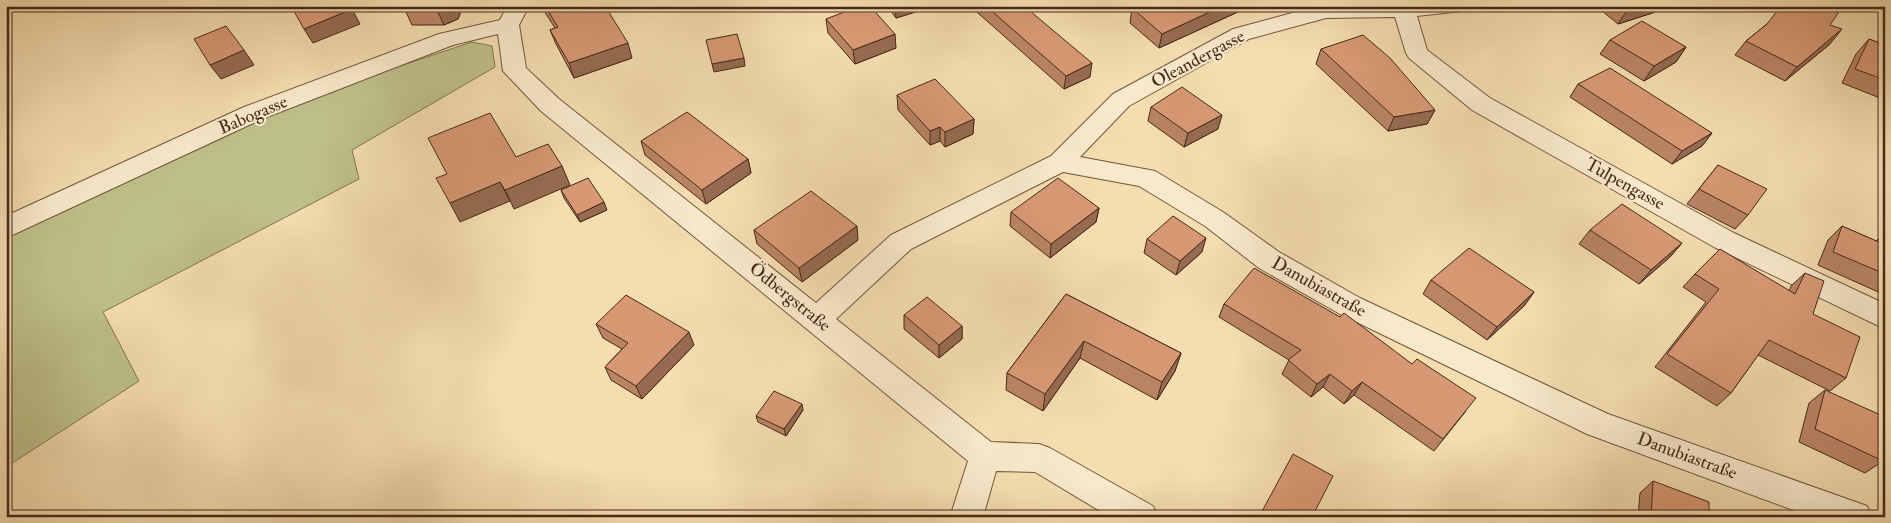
<svg xmlns="http://www.w3.org/2000/svg" width="1891" height="523" font-family="'IM FELL Double Pica',serif">
	<style>
		.green { fill: #bec089; stroke: #827452 }
		.lines { fill: none; stroke-linecap: round; stroke-linejoin: round }
		.minor-casing { stroke: #72563f; stroke-width: 2 }
		.minor { fill: #f8e9cb; fill-rule: evenodd }
		.wall { fill: #b98464; stroke: #47291a }
		.shaded-wall { fill: #966b51; stroke: #47291a }
		.building { fill: #d79974; stroke: #47291a }
		.labels { text-anchor: middle; dominant-baseline: central; stroke-width: 4.5; stroke-linejoin: round; paint-order: stroke }
		.street-label { font-size: 18px; fill: #47291a; stroke: #f8e9cb }
	</style>
	<rect width="100%" height="100%" fill="#f4ddaf"/>
	<filter id="stains"><feTurbulence type="fractalNoise" baseFrequency=".004" numOctaves="4"/><feColorMatrix values="0 0 0 0 .2 0 0 0 0 .09 0 0 0 0 .02 0 0 0 .5 -.17"/></filter>
	<radialGradient id="worn" r=".72"><stop offset=".6" stop-color="#630" stop-opacity="0"/><stop offset="1" stop-color="#630" stop-opacity=".3"/></radialGradient>
	<!-- green -->
	<path class="green" d="M 472,42 L 492,46 L 495,67 L 352,150 L 359,179 L 103,312 L 139,381 L 6,467 L 6,238 L 270,113 L 388,70 Z"/>
	<g class="lines">
		<!-- minor casing -->
		<g class="minor-casing">
			<path id="minor" d="M 507,6 L 529,6 L 519,25 L 526,68 L 559,99 L 816,303 L 891,235 L 1051,156 L 1113,94 L 1233,29 L 1318,6 L 1465,6 L 1462,11 L 1417,16 L 1427,50 L 1490,98 L 1734,233 L 1885,304 L 1885,329 L 1714,247 L 1472,110 L 1409,58 L 1406,53 L 1395,17 L 1326,18 L 1249,39 L 1129,106 L 1080,157 L 1155,171 L 1223,212 L 1279,252 L 1360,298 L 1608,414 L 1867,506 L 1871,517 L 1812,517 L 1587,434 L 1340,314 L 1259,268 L 1205,226 L 1139,186 L 1063,172 L 911,249 L 836,319 L 991,442 L 1039,444 L 1050,448 L 1153,506 L 1157,517 L 1110,517 L 1035,472 L 996,471 L 983,517 L 950,517 L 968,461 L 541,111 L 503,71 L 498,34 L 453,45 L 262,119 L 6,238 L 6,216 L 244,107 L 439,34 L 500,20 Z"/>
		</g>
		<!-- minor -->
		<use href="#minor" class="minor"/>
	</g>
	<!-- wall -->
	<path class="wall" d="M 463,6 L 458,19 L 444,25 L 412,25 L 405,10 Z
		M 541,6 L 607,6 L 608,11 L 632,58 L 574,78 L 556,44 L 550,30 L 555,28 Z
		M 887,6 L 935,6 L 896,18 Z
		M 970,6 L 1024,6 L 1090,77 L 1064,89 Z
		M 1137,6 L 1251,6 L 1159,48 L 1130,23 L 1132,8 Z
		M 1596,6 L 1674,6 L 1618,24 Z
		M 826,19 L 896,48 L 855,64 L 828,33 Z
		M 1767,24 L 1830,25 L 1830,44 L 1785,81 L 1735,55 L 1746,41 Z
		M 1869,39 L 1885,45 L 1885,100 L 1842,83 L 1856,54 Z
		M 1610,40 L 1686,47 L 1676,62 L 1644,81 L 1600,54 Z
		M 1321,49 L 1435,110 L 1427,124 L 1388,131 L 1316,64 Z
		M 1578,84 L 1712,133 L 1702,146 L 1672,164 L 1570,97 Z
		M 897,95 L 974,119 L 973,134 L 945,147 L 940,141 L 930,145 L 898,110 Z
		M 1151,107 L 1218,129 L 1184,147 L 1148,121 Z
		M 641,141 L 748,159 L 751,173 L 706,204 L 645,155 Z
		M 1718,165 L 1748,215 L 1735,229 L 1687,204 Z
		M 561,190 L 607,210 L 580,222 L 564,198 Z
		M 1099,208 L 1096,222 L 1050,258 L 1010,226 L 1011,212 Z
		M 1842,226 L 1876,241 L 1884,233 L 1885,234 L 1885,295 L 1818,265 L 1828,240 Z
		M 754,230 L 858,240 L 802,282 L 757,244 Z
		M 1590,230 L 1682,243 L 1670,257 L 1639,284 L 1579,244 Z
		M 1147,239 L 1202,252 L 1176,275 L 1144,253 Z
		M 1805,273 L 1813,314 L 1846,378 L 1830,391 L 1758,355 L 1731,393 L 1717,406 L 1655,367 L 1706,302 L 1683,287 L 1695,274 L 1789,291 L 1791,286 Z
		M 1431,280 L 1534,292 L 1524,306 L 1487,340 L 1423,294 Z
		M 1066,294 L 1181,353 L 1175,371 L 1157,400 L 1080,358 L 1043,411 L 1006,390 L 1007,373 Z
		M 1224,304 L 1466,411 L 1434,451 L 1354,395 L 1344,404 L 1323,387 L 1311,397 L 1282,374 L 1289,360 L 1219,317 Z
		M 904,315 L 962,326 L 962,339 L 939,358 L 904,329 Z
		M 596,324 L 694,345 L 642,399 L 611,380 L 605,367 L 622,349 L 603,338 Z
		M 1825,390 L 1883,461 L 1865,473 L 1799,442 L 1809,403 Z
		M 803,410 L 786,436 L 758,422 L 756,416 Z
		M 1653,481 L 1709,517 L 1638,517 L 1640,493 Z"/>
	<!-- shaded-wall -->
	<path class="shaded-wall" d="M 447,6 L 463,6 L 458,19 L 444,25 L 437,10 Z
		M 895,6 L 935,6 L 896,18 Z
		M 1223,6 L 1251,6 L 1159,48 L 1162,34 Z
		M 1637,6 L 1674,6 L 1618,24 L 1628,9 Z
		M 352,9 L 360,24 L 313,43 L 304,29 Z
		M 1842,29 L 1830,44 L 1785,81 L 1797,67 Z
		M 895,34 L 896,48 L 855,64 L 853,50 Z
		M 628,43 L 632,58 L 574,78 L 569,63 Z
		M 1686,47 L 1676,62 L 1644,81 L 1654,66 Z
		M 244,50 L 254,65 L 221,79 L 210,65 Z
		M 744,58 L 745,66 L 714,72 L 712,64 Z
		M 1092,63 L 1090,77 L 1064,89 L 1066,76 Z
		M 1435,110 L 1427,124 L 1388,131 L 1394,117 Z
		M 1222,115 L 1218,129 L 1184,147 L 1188,133 Z
		M 974,119 L 973,134 L 945,147 L 945,132 Z
		M 940,127 L 940,141 L 930,145 L 930,131 Z
		M 1712,133 L 1702,146 L 1672,164 L 1682,151 Z
		M 748,159 L 751,173 L 706,204 L 702,190 Z
		M 562,166 L 570,185 L 514,209 L 505,190 Z
		M 500,182 L 510,201 L 460,222 L 450,203 Z
		M 604,202 L 607,210 L 580,222 L 577,215 Z
		M 1099,208 L 1096,222 L 1050,258 L 1051,244 Z
		M 857,226 L 858,240 L 802,282 L 799,268 Z
		M 1206,238 L 1202,252 L 1176,275 L 1180,261 Z
		M 1682,243 L 1670,257 L 1639,284 L 1651,270 Z
		M 1534,292 L 1524,306 L 1487,340 L 1497,327 Z
		M 962,326 L 962,339 L 939,358 L 939,345 Z
		M 689,332 L 694,345 L 642,399 L 636,386 Z
		M 1084,341 L 1080,358 L 1043,411 L 1045,394 Z
		M 1181,353 L 1175,371 L 1157,400 L 1162,382 Z
		M 1330,374 L 1323,387 L 1311,397 L 1317,384 Z
		M 1362,382 L 1354,395 L 1344,404 L 1352,391 Z
		M 802,404 L 803,410 L 786,436 L 784,429 Z"/>
	<!-- building -->
	<path class="building" d="M 291,6 L 350,6 L 352,9 L 304,29 Z
		M 407,6 L 447,6 L 437,10 L 405,10 Z
		M 545,6 L 605,6 L 628,43 L 569,63 L 550,30 L 558,27 Z
		M 860,6 L 870,6 L 895,34 L 853,50 L 826,19 Z
		M 986,6 L 1024,6 L 1092,63 L 1066,76 Z
		M 1137,6 L 1223,6 L 1162,34 L 1132,8 Z
		M 1624,6 L 1637,6 L 1628,9 Z
		M 1781,6 L 1843,6 L 1830,25 L 1842,29 L 1797,67 L 1746,41 L 1767,24 Z
		M 1642,21 L 1686,47 L 1654,66 L 1610,40 Z
		M 226,26 L 244,50 L 210,65 L 194,39 Z
		M 737,34 L 744,58 L 712,64 L 706,40 Z
		M 1363,35 L 1390,58 L 1435,110 L 1394,117 L 1321,49 Z
		M 1869,39 L 1885,45 L 1885,80 L 1855,69 Z
		M 1610,68 L 1712,133 L 1682,151 L 1578,84 Z
		M 935,79 L 974,119 L 945,132 L 940,127 L 930,131 L 897,95 Z
		M 1182,87 L 1222,115 L 1188,133 L 1151,107 Z
		M 687,112 L 748,159 L 702,190 L 641,141 Z
		M 490,113 L 516,157 L 548,144 L 562,166 L 505,190 L 500,182 L 450,203 L 436,178 L 447,174 L 428,138 Z
		M 1718,165 L 1767,189 L 1748,215 L 1699,189 Z
		M 588,178 L 604,202 L 577,215 L 561,190 Z
		M 1058,178 L 1099,208 L 1051,244 L 1011,212 Z
		M 811,191 L 857,226 L 799,268 L 754,230 Z
		M 1622,204 L 1682,243 L 1651,270 L 1590,230 Z
		M 1173,216 L 1206,238 L 1180,261 L 1147,239 Z
		M 1842,226 L 1881,243 L 1884,233 L 1885,234 L 1885,274 L 1833,252 Z
		M 1469,248 L 1534,292 L 1497,327 L 1431,280 Z
		M 1720,249 L 1795,294 L 1805,273 L 1824,281 L 1813,314 L 1860,337 L 1846,378 L 1769,340 L 1731,393 L 1667,354 L 1719,289 L 1695,274 Z
		M 1254,268 L 1340,317 L 1344,313 L 1412,364 L 1417,359 L 1476,398 L 1443,439 L 1362,382 L 1352,391 L 1330,374 L 1317,384 L 1288,360 L 1301,350 L 1224,304 Z
		M 1066,294 L 1181,353 L 1162,382 L 1084,341 L 1045,394 L 1007,373 Z
		M 626,295 L 689,332 L 636,386 L 605,367 L 628,343 L 596,324 Z
		M 927,297 L 962,326 L 939,345 L 904,315 Z
		M 1825,390 L 1885,417 L 1885,453 L 1883,461 L 1815,429 Z
		M 774,391 L 802,404 L 784,429 L 756,416 Z
		M 1293,454 L 1333,476 L 1312,517 L 1259,517 Z
		M 1653,481 L 1709,502 L 1709,517 L 1651,517 Z
		M 652,511 L 659,517 L 647,517 Z"/>
	<g class="labels">
		<!-- street labels -->
		<g class="street-label">
			<text transform="translate(1198 59) rotate(-28)">Oleandergasse</text>
			<text transform="translate(253 115) rotate(-23)">Babogasse</text>
			<text transform="translate(1625 184) rotate(29)">Tulpengasse</text>
			<text transform="translate(1319 287) rotate(29)">Danubiastraße</text>
			<text transform="translate(790 297) rotate(39)">Ödbergstraße</text>
			<text transform="translate(1687 456) rotate(20)">Danubiastraße</text>
		</g>
	</g>
	<!-- margin -->
	<rect width="1891" height="523" fill="none" stroke="#f4ddaf" stroke-width="25"/>
	<rect x="8" y="8" width="1876" height="508" fill="none" stroke="#47291a" stroke-width="2.5"/>
	<rect x="12" y="12" width="1866" height="498" fill="none" stroke="#47291a"/>
	<rect width="100%" height="100%" filter="url(#stains)"/>
	<rect width="100%" height="100%" fill="url(#worn)"/>
</svg>
